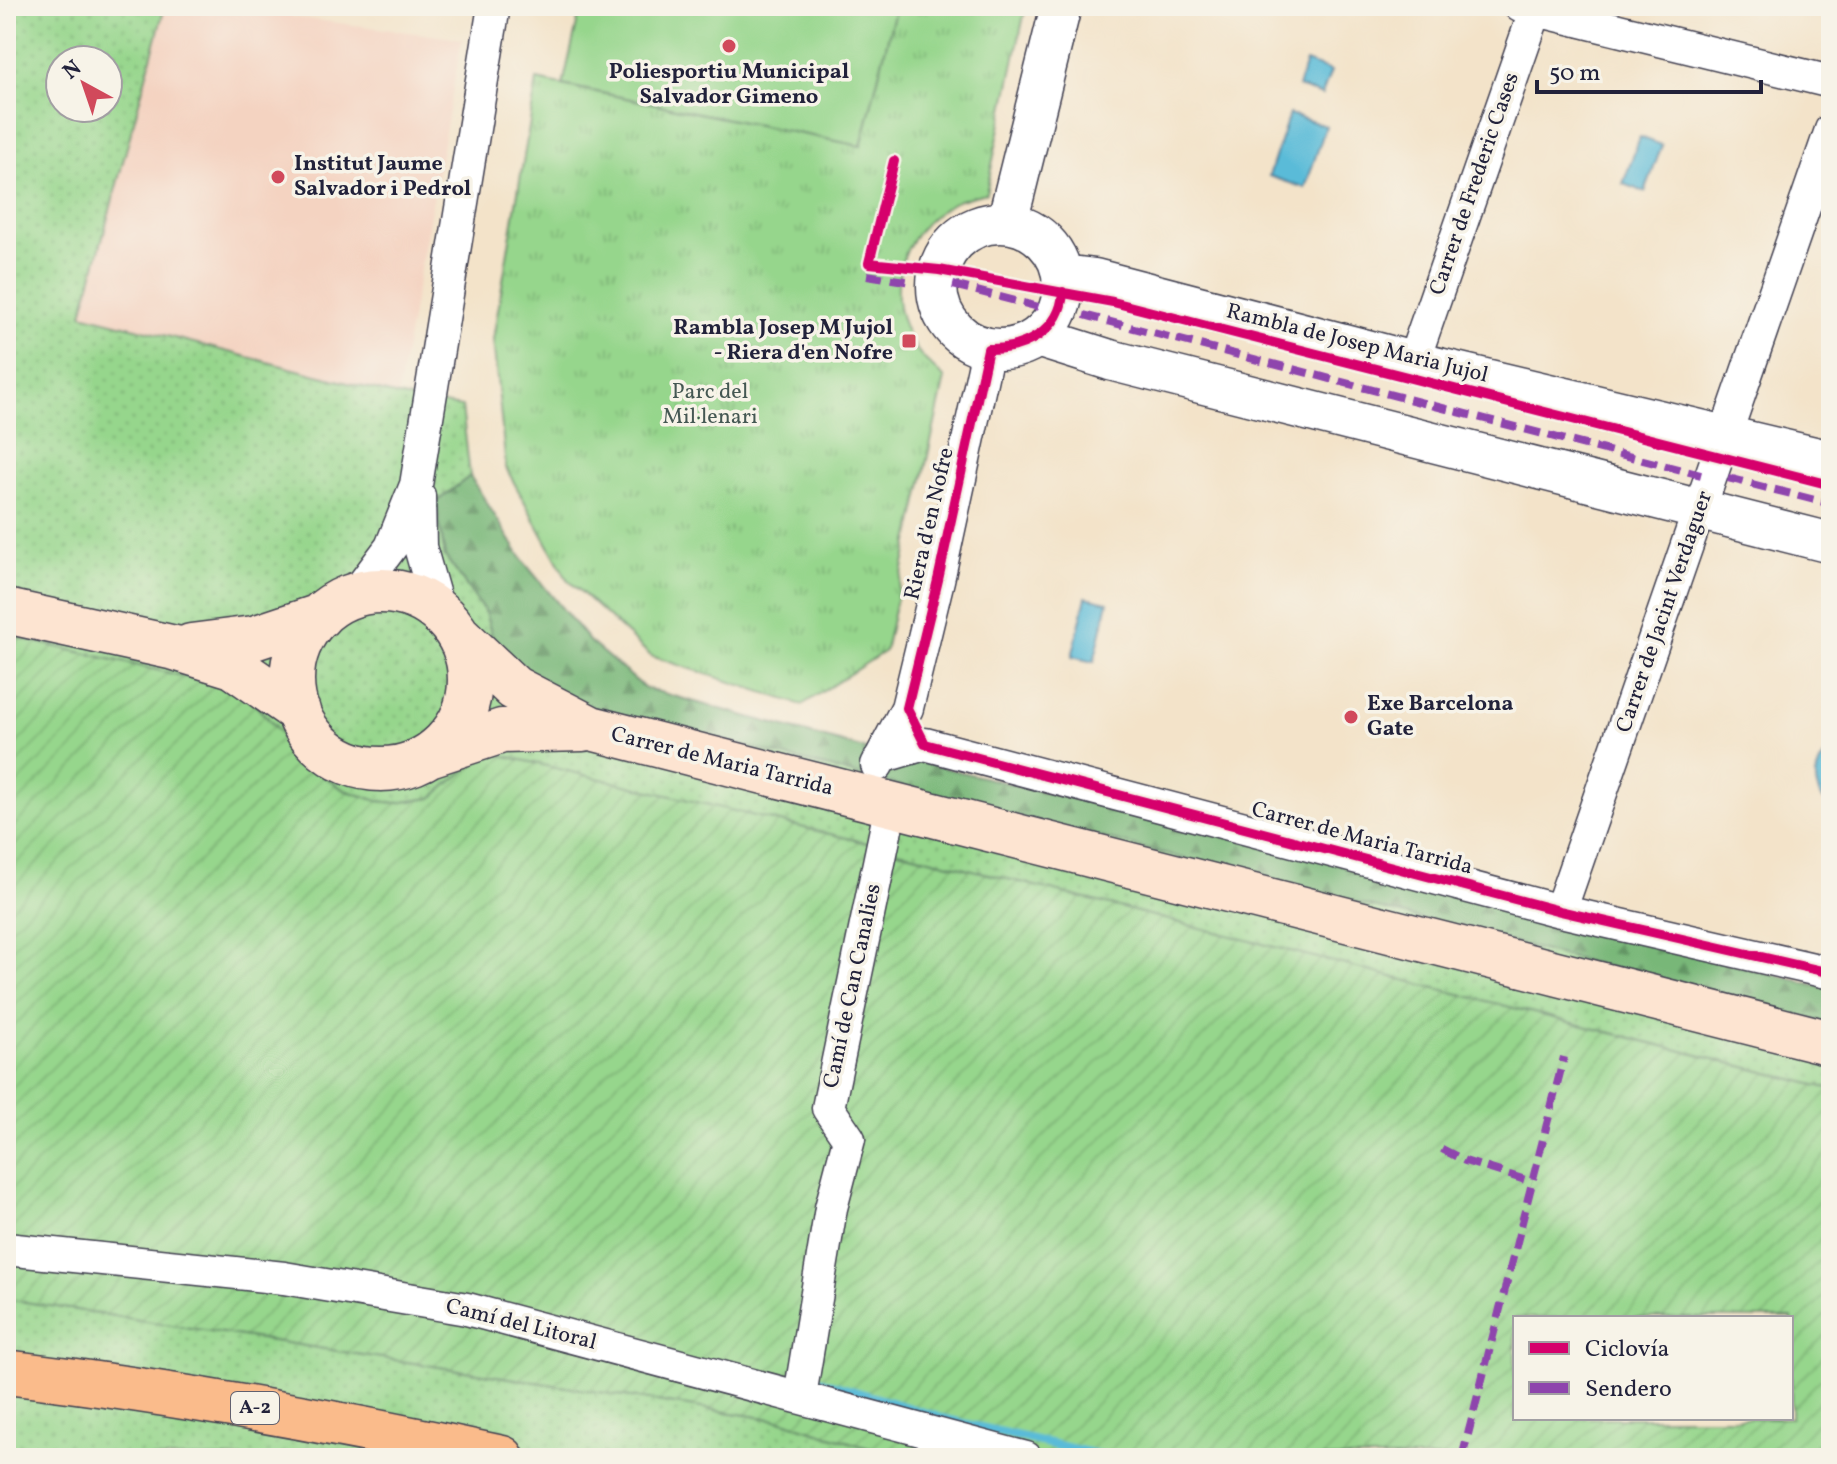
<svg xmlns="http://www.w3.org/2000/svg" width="1837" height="1464" font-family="Vollkorn,serif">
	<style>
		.built { fill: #f4d3c1 }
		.grass { fill: url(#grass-dots); stroke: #5c7c64; stroke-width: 2; fill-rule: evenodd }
		.forest { fill: url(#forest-firs); stroke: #4d6c5a; stroke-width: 2 }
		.park { fill: url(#park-tufts); stroke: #5c7c64; stroke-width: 2 }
		.garden { fill: url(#garden-furrows); stroke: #5c7c64; stroke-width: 2; fill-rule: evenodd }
		.pitch { fill: #96d68c; stroke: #5c7c64; stroke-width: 2 }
		.water { fill: #5abbd8; stroke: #3e6e8a; stroke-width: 2 }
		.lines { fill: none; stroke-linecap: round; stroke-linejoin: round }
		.stream { stroke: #5abbd8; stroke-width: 9 }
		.minor-casing { stroke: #413f50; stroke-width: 35 }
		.tertiary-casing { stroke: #413f50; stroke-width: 43 }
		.secondary-casing { stroke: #413f50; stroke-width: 47 }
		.motorway-casing { stroke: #413f50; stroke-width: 47 }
		.minor { stroke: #fff; stroke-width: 32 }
		.tertiary { stroke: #fff; stroke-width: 40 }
		.secondary { stroke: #fde4d1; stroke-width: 44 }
		.motorway { stroke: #fabb8b; stroke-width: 44 }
		.quiet { stroke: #8e44ad; stroke-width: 8; stroke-dasharray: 16 8; stroke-linecap: butt }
		.cycleway-casing { stroke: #f7f3e8; stroke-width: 15 }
		.cycleway { stroke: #d6006c; stroke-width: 10 }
		.poi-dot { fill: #d1495b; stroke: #f7f3e8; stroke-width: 3 }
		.labels { text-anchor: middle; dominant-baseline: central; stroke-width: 7; stroke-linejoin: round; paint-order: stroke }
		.shield { fill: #f7f3e8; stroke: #62616f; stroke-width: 2 }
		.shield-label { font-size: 20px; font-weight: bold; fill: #22223b }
		.poi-label { font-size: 22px; font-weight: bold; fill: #22223b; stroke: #f7f3e8; text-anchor: start }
		.street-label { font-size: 22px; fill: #22223b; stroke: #f7f3e8 }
		.park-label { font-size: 22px; fill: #455853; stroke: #f7f3e8 }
	</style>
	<defs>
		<pattern id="grass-dots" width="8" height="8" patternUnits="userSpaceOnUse" patternTransform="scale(2)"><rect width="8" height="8" fill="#96d68c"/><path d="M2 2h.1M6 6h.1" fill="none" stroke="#81b77a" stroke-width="1.8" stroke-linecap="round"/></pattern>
		<pattern id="forest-firs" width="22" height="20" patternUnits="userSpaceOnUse" patternTransform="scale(2)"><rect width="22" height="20" fill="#78b778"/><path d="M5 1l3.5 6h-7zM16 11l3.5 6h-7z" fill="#629464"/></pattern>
		<pattern id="park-tufts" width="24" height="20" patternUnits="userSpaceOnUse" patternTransform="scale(2)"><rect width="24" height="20" fill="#96d68c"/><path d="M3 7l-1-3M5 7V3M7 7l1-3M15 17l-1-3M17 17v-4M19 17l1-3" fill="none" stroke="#81b77a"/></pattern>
		<pattern id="garden-furrows" width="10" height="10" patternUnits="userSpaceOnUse" patternTransform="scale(2)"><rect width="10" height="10" fill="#96d68c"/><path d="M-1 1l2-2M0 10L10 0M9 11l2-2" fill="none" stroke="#81b77a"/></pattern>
	</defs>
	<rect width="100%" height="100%" fill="#f7f3e8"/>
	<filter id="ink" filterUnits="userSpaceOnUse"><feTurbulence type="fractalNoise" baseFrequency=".0125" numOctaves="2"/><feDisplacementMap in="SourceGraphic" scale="16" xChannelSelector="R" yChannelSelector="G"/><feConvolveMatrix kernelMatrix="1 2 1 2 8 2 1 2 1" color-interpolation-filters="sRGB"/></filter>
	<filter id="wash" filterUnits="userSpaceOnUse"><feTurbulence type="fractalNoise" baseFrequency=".006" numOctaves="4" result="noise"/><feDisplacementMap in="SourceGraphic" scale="32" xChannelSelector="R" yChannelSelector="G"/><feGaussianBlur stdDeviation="1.8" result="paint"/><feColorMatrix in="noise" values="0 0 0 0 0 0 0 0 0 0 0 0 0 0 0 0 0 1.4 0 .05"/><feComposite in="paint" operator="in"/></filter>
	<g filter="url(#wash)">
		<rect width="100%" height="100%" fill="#f3e3c9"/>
		<!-- built -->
		<path class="built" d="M 165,6 L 294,6 L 292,17 L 462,39 L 397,396 L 82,314 Z"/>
		<!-- grass -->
		<path class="grass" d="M 6,6 L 165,6 L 82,314 L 406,398 L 462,407 L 470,476 L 436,503 L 445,556 L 485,612 L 500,664 L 1831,1024 L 1831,1089 L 855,840 L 464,774 L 432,798 L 396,803 L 378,801 L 344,790 L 313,769 L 242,690 L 6,635 ZM 60,60 L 108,60 L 108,108 L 60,108 Z
			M 6,1299 L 785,1421 L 900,1458 L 6,1458 Z"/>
		<!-- forest -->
		<path class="forest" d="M 470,476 L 524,562 L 589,641 L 645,688 L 861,748 L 1250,841 L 1831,989 L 1831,1024 L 552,697 L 500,664 L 485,612 L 445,556 L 436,502 Z"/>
		<!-- park -->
		<path class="park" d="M 896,6 L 1026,6 L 986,193 C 975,196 961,198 951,204 C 898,235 882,295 915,347 C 922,359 935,369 945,378 L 885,651 L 802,705 L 651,656 L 567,579 L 506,468 L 493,339 L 537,80 L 861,146 Z"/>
		<!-- garden -->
		<path class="garden" d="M 6,635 L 242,690 L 313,769 L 344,790 L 378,801 L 396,803 L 432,798 L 483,755 L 493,753 L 855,840 L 1831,1089 L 1831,1458 L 900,1458 L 784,1421 L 6,1299 ZM 1515,1318 L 1791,1318 L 1791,1418 L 1515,1418 Z"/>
		<!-- pitch -->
		<path class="pitch" d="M 581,6 L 896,6 L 861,146 L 563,85 Z"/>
		<!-- water -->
		<path class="water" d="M 1306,62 L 1331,71 L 1322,95 L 1298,87 Z
			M 1289,114 L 1326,126 L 1305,188 L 1269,176 Z
			M 1640,137 L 1662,145 L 1645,192 L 1623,184 Z
			M 1086,597 L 1108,602 L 1094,662 L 1072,657 Z
			M 1831,749 L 1831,807 C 1810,790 1812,767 1831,749 Z"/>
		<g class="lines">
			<!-- stream -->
			<path class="stream" d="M 820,1381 L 948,1420 L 1111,1458"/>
		</g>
	</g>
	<g filter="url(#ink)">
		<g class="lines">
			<!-- minor casing -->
			<g class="minor-casing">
				<path id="minor" d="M 1520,6 L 1831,82
					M 1413,362 L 1537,6
					M 419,496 L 420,547 L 439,613
					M 355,595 L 391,547 L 416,485 L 494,6
					M 881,757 L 925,744 L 1560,911 L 1831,973
					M 877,765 L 907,708 L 938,580 L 988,349
					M 1560,911 L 1831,130
					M 6,1249 L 284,1278 L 467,1309 L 1026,1458
					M 800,1396 L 831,1208 L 849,1139 L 828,1108 L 891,805"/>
			</g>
			<!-- tertiary casing -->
			<g class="tertiary-casing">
				<path id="tertiary" d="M937 286a63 63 0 1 1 126 0a63 63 0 1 1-126 0Z
					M 1007,223 L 1061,6
					M 1063,275 L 1095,279 L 1413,362 L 1831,461
					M 1037,337 L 1110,360 L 1831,543"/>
			</g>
			<!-- secondary casing -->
			<g class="secondary-casing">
				<path id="secondary" d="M292 680a89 89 0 1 1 178 0a89 89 0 1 1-178 0Z
					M 6,611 L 175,648 L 233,666 L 298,711
					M 459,636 L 514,688 L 591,728 L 1831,1043
					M 191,646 L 254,638 L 320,616
					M 432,754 L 502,731 L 583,729"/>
			</g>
			<!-- motorway casing -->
			<g class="motorway-casing">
				<path id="motorway" d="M 6,1372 C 173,1392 338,1422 502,1458"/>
			</g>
			<!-- minor -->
			<use href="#minor" class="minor"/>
			<!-- tertiary -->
			<use href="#tertiary" class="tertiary"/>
			<!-- secondary -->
			<use href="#secondary" class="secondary"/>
			<!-- motorway -->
			<use href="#motorway" class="motorway"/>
			<!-- quiet -->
			<path class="quiet" d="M 867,275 L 911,282
				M 953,285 L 1039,307
				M 1084,315 L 1701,475
				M 1728,478 L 1831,504
				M 1442,1149 L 1465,1161 L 1532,1182
				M 1462,1458 L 1564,1057"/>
			<!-- cycleway casing -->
			<g class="cycleway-casing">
				<path id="cycleway" d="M 894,161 L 869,263 L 939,270 L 1113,302 L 1831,485
					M 1063,292 C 1061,331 1024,350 988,349 L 938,580 L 907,708 L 925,744 L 1560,911 L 1831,973"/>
			</g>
			<!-- cycleway -->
			<use href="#cycleway" class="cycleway"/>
		</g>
	</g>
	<!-- markers -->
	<g class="poi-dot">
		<circle cx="729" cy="46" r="8"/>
		<circle cx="278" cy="177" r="8"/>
		<rect x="901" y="333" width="16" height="16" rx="4"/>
		<circle cx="1351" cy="717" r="8"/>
	</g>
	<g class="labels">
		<!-- shield labels -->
		<rect class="shield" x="231" y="1392" width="48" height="32" rx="6"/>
		<g class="shield-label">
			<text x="255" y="1408">A-2</text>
		</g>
		<!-- poi labels -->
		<g class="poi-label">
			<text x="729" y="72" text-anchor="middle">Poliesportiu Municipal<tspan x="729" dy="25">Salvador Gimeno</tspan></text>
			<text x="294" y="164">Institut Jaume<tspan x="294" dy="25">Salvador i Pedrol</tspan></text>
			<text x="893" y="328" text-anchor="end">Rambla Josep M Jujol<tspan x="893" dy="25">- Riera d'en Nofre</tspan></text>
			<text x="1367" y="704">Exe Barcelona<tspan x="1367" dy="25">Gate</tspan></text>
		</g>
		<!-- street labels -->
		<g class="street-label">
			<text transform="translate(1475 184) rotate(-71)">Carrer de Frederic Cases</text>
			<text transform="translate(1357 344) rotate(14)">Rambla de Josep Maria Jujol</text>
			<text transform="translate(930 524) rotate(-77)">Riera d'en Nofre</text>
			<text transform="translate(1665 612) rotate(-71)">Carrer de Jacint Verdaguer</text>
			<text transform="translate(722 762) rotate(14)">Carrer de Maria Tarrida</text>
			<text transform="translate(1362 839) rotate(15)">Carrer de Maria Tarrida</text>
			<text transform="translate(853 986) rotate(-78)">Camí de Can Canalies</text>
			<text transform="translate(521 1325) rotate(14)">Camí del Litoral</text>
		</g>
		<!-- park labels -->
		<g class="park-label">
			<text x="710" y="392">Parc del<tspan x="710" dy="25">Mil·lenari</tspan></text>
		</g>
	</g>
	<!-- margin -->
	<rect width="1837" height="1464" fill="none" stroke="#f7f3e8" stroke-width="32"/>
	<!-- legend -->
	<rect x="1513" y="1316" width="280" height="104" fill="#f7f3e8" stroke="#a29fa3" stroke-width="2"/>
	<rect x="1529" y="1342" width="40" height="12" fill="#d6006c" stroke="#a29fa3" stroke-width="2"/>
	<text x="1585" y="1356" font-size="24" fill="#22223b">Ciclovía</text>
	<rect x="1529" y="1382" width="40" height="12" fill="#8e44ad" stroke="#a29fa3" stroke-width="2"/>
	<text x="1585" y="1396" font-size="24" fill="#22223b">Sendero</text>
	<!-- north arrow -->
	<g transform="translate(84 84) rotate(320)"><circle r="38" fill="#f7f3e8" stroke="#a29fa3" stroke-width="2"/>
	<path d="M0-6L14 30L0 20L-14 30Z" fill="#d1495b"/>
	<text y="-12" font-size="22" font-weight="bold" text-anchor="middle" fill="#22223b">N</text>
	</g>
	<!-- scale -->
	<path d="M1537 80v12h224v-12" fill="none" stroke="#22223b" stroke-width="4"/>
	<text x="1549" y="80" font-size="24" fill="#22223b" stroke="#f7f3e8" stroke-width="6" paint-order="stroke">50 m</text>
</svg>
